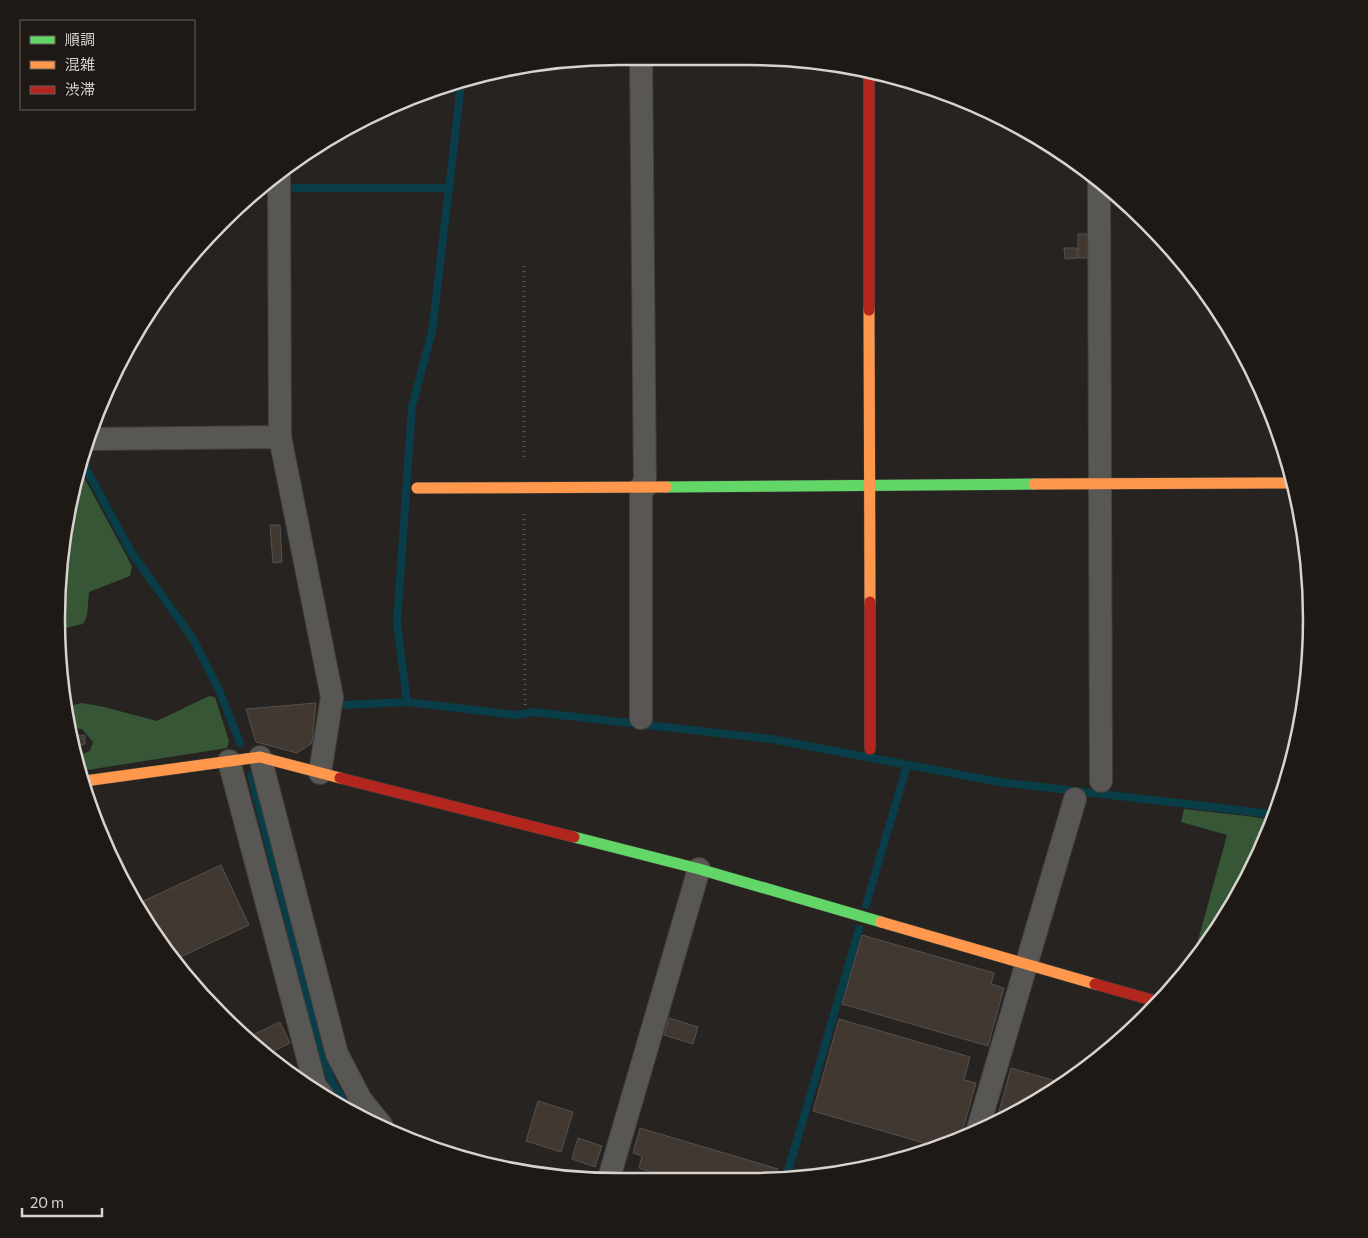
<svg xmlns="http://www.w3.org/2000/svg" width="1368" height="1238" font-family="Commissioner,'Noto Sans JP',sans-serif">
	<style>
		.forest { fill: #365636 }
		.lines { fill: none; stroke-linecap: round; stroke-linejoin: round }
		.stream { stroke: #093d47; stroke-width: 8 }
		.building { fill: #413831; stroke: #54514f }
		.street-casing { stroke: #43403d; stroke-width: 24 }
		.fast-casing { stroke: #43403d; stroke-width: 12 }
		.slow-casing { stroke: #43403d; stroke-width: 12 }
		.jam-casing { stroke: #43403d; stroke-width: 12 }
		.path { stroke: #575554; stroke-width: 3; stroke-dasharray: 1 4; stroke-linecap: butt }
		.street { stroke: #595754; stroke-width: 22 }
		.fast { stroke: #63d668; stroke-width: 11 }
		.slow { stroke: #ff974d; stroke-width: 11 }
		.jam { stroke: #b3261e; stroke-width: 11 }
		.rim { fill: none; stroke: #d7d3d0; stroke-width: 2.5 }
	</style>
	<rect width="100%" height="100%" fill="#262320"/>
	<!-- forest -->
	<path class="forest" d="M 80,470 L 132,566 L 130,576 L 89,592 L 87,616 L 83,624 L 57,630 L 56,619 L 58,605 L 62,604 L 60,584 L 67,509 Z
		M 209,696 L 215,697 L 229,741 L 227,748 L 81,771 L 76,756 L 90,751 L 93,742 L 82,729 L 72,728 L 69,706 L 82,703 L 104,707 L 157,721 Z
		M 1184,809 L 1247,816 L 1273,820 L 1269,834 L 1217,931 L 1192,962 L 1227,835 L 1181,822 Z"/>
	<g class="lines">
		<!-- stream -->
		<path class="stream" d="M 261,188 L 269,188
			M 291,188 L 449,188 L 461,83
			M 83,463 L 131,552 L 193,639 L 219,690 L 240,743
			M 407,702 L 517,715 L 533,712 L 771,739 L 999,782 L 1247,811 L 1275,815
			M 344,705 L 407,702 L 397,623 L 412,406 L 432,332 L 449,188
			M 251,775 L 322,1053 L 332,1082 L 350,1112
			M 866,905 L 907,765
			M 786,1178 L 859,929"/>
	</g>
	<!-- building -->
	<path class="building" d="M 1078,234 L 1088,234 L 1088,258 L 1078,258 Z
		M 1064,248 L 1077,248 L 1077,258 L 1065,259 Z
		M 270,525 L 280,525 L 282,562 L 273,563 Z
		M 316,703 L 312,743 L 297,753 L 256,742 L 246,709 Z
		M 67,727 L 69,727 L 70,735 L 78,734 L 78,736 L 85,735 L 85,744 L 79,745 L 79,747 L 73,748 Z
		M 221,865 L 249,925 L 172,961 L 137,904 Z
		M 862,935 L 994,973 L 991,984 L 1004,988 L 988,1046 L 842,1004 Z
		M 669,1018 L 698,1027 L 693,1044 L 664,1035 Z
		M 839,1019 L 970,1057 L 964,1080 L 976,1083 L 960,1140 L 938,1147 L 813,1111 Z
		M 280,1022 L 290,1043 L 266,1055 L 247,1041 L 246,1038 Z
		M 1011,1068 L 1066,1084 L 996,1122 Z
		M 538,1101 L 573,1112 L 561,1152 L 526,1141 Z
		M 640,1128 L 778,1169 L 775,1179 L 749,1182 L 677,1180 L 639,1168 L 642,1156 L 633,1153 Z
		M 578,1138 L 602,1146 L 595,1167 L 572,1159 Z"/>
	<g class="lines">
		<!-- street casing -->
		<g class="street-casing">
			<path id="street" d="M 641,56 L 645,487
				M 279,171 L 280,437 L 332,697 L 320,773
				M 1099,181 L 1101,781
				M 91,439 L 280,437
				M 641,487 L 641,718
				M 260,757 L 337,1054 L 361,1100 L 382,1126
				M 229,761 L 315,1085 L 323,1096
				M 977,1132 L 1075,799
				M 609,1178 L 699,869"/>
		</g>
		<!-- fast casing -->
		<g class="fast-casing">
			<path id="fast" d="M 666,487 L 1034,484
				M 574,837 L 699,869 L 881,922"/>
		</g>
		<!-- slow casing -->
		<g class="slow-casing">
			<path id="slow" d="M 869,310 L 870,602
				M 1034,484 L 1293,483
				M 417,488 L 666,487
				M 85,781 L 260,757 L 340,778
				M 881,922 L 1095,984"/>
		</g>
		<!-- jam casing -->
		<g class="jam-casing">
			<path id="jam" d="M 869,70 L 869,310
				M 870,602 L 870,749
				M 340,778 L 574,837
				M 1095,984 L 1159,1002"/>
		</g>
		<!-- path -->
		<path class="path" d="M 524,266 L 524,460
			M 524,514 L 525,708"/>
		<!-- street -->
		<use href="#street" class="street"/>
		<!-- fast -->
		<use href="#fast" class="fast"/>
		<!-- slow -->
		<use href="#slow" class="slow"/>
		<!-- jam -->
		<use href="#jam" class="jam"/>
	</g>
	<!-- crop -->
	<path d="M0 0H1368V1238H0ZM619 65H749A554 554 0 0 1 1303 619V619A554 554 0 0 1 749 1173H619A554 554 0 0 1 65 619V619A554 554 0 0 1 619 65Z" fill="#1e1915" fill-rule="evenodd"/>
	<path class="rim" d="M619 65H749A554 554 0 0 1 1303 619V619A554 554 0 0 1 749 1173H619A554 554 0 0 1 65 619V619A554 554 0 0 1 619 65Z"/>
	<!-- legend -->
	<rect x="20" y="20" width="175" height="90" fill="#1e1915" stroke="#686360"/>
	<rect x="30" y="36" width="25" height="8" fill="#63d668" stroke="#686360"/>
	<text x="65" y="45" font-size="15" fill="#d7d3d0">順調</text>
	<rect x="30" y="61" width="25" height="8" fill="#ff974d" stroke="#686360"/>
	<text x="65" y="70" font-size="15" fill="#d7d3d0">混雑</text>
	<rect x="30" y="86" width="25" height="8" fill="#b3261e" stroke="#686360"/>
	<text x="65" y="95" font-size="15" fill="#d7d3d0">渋滞</text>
	<!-- scale -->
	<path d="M22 1208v8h80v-8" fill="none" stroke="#d7d3d0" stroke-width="2.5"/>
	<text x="30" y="1208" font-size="15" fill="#d7d3d0" stroke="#1e1915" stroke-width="4" paint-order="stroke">20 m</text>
</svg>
